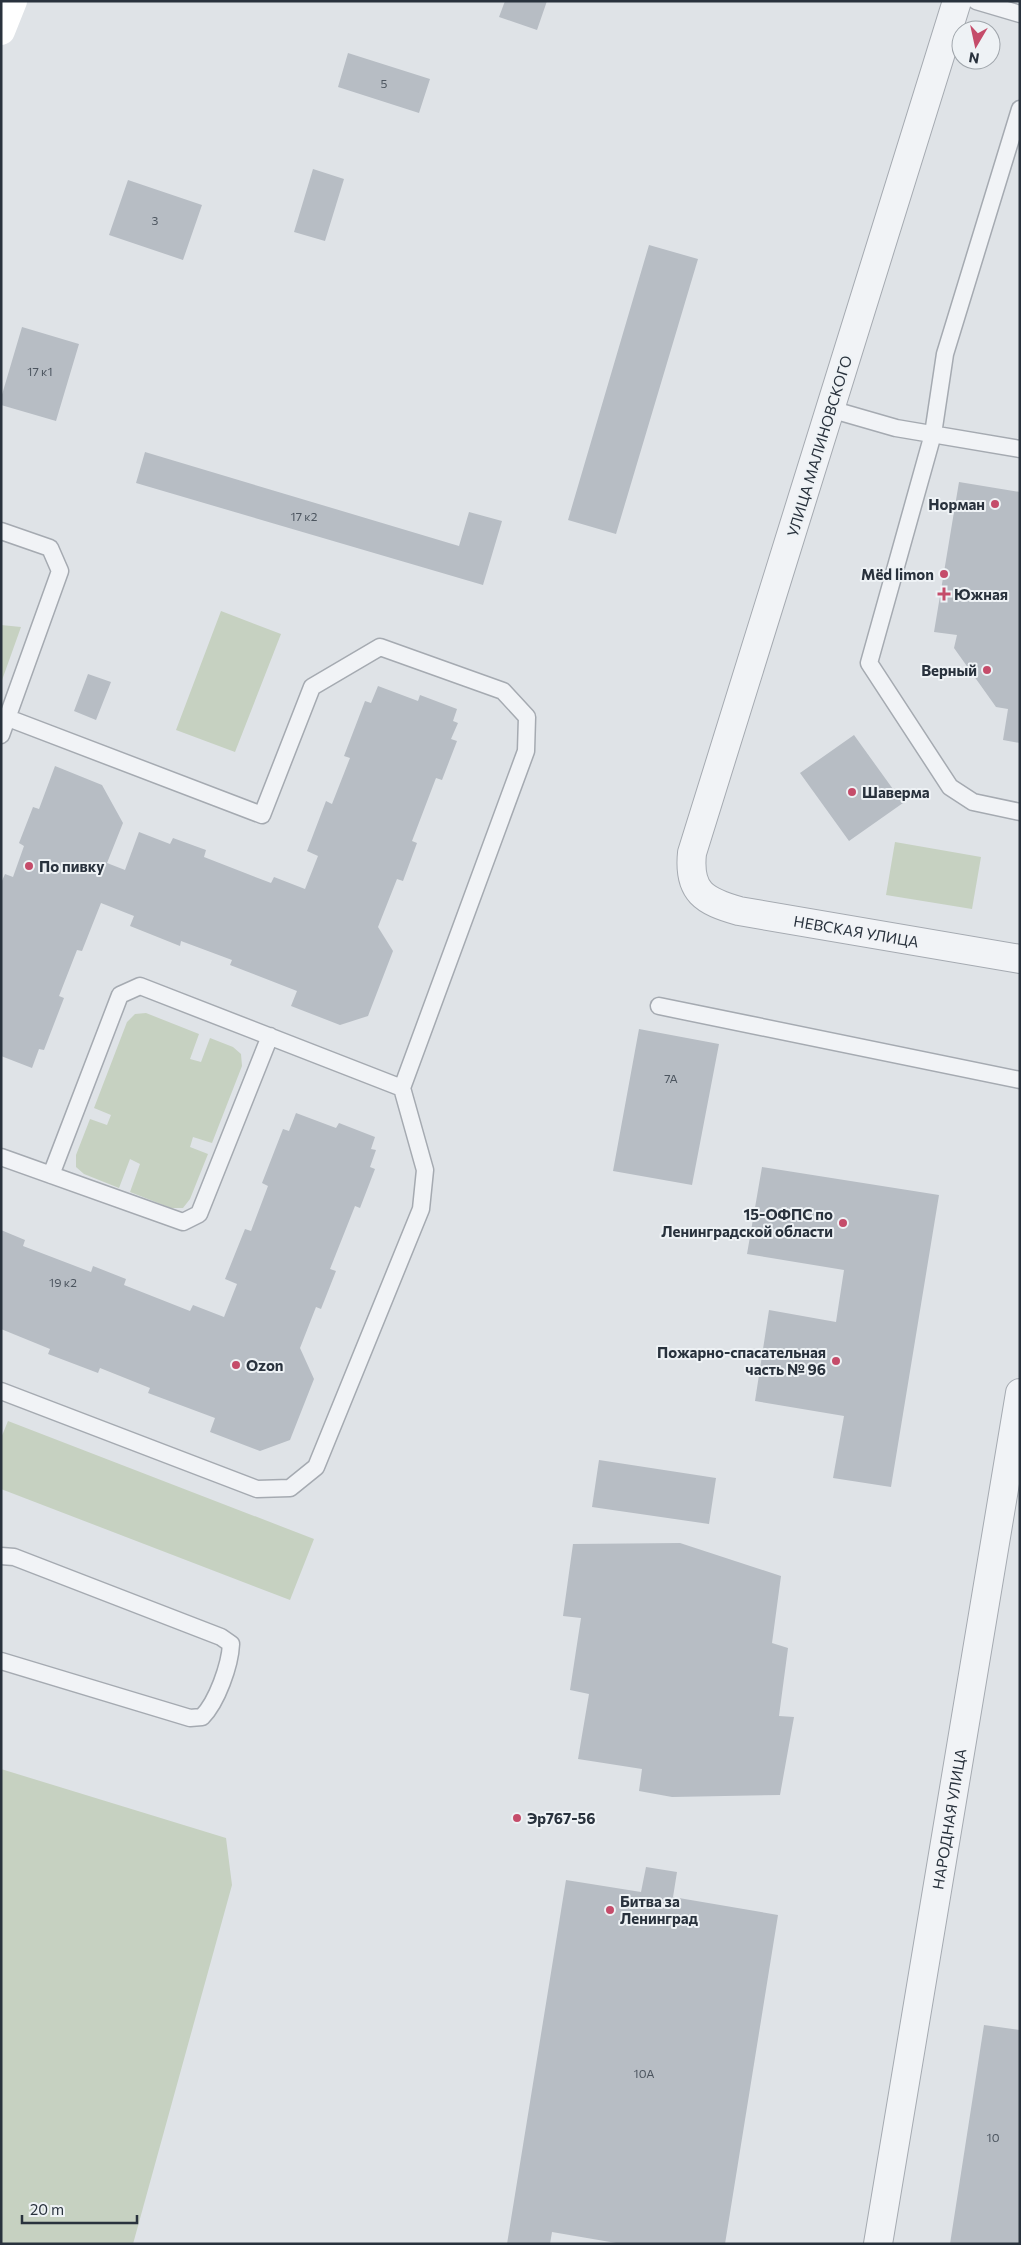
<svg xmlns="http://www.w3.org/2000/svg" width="1021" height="2245" font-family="Commissioner,sans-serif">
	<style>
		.green { fill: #c6d1c1 }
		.building { fill: #b7bdc4 }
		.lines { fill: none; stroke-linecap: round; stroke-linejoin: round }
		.service-casing { stroke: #a5aab1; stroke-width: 19 }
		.minor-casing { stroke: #a5aab1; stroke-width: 30 }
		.tertiary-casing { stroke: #a5aab1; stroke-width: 30 }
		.service { stroke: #f1f3f6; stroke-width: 16 }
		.minor { stroke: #f1f3f6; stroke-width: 28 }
		.tertiary { stroke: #f1f3f6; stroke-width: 28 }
		.secondary { stroke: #fff; stroke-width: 28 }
		.poi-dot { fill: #c54c6a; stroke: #eef2f5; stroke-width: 2 }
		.labels { text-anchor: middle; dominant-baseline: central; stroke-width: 4; stroke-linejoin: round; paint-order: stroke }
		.number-label { font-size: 12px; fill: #4c555f }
		.street-label { font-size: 15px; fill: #29323d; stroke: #eef2f5 }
		.poi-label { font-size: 15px; font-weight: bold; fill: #29323d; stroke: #eef2f5; text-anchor: start }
	</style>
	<rect width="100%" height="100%" fill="#dfe3e7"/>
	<!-- green -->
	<path class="green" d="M 221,611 L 281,634 L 235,752 L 176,730 Z
		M 1,625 L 21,627 L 1,683 Z
		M 895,842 L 981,857 L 972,909 L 886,895 Z
		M 146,1013 L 199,1034 L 190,1059 L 201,1062 L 210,1038 L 233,1047 L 241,1054 L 242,1066 L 212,1143 L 193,1137 L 190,1147 L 208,1154 L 190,1199 L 183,1208 L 171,1208 L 130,1192 L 140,1164 L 130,1159 L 119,1188 L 84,1174 L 76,1167 L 76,1155 L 90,1119 L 107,1125 L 111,1115 L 94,1108 L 127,1022 L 135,1014 Z
		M 8,1421 L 314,1539 L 290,1600 L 1,1489 L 1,1438 Z
		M 1,1769 L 226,1838 L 232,1885 L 133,2244 L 1,2244 Z"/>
	<!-- building -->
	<path class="building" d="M 505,1 L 547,1 L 537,30 L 499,17 Z
		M 348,53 L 430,79 L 419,113 L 338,87 Z
		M 313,169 L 344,179 L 325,241 L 294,232 Z
		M 128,180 L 202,205 L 183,260 L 109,235 Z
		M 649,245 L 698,259 L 616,534 L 568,520 Z
		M 22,327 L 79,344 L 56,421 L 1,405 L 1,398 Z
		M 145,452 L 459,546 L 469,512 L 502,521 L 483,585 L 136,483 Z
		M 959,482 L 1020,492 L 1020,743 L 1003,740 L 1008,709 L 996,707 L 954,648 L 957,635 L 934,632 Z
		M 88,674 L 111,682 L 96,720 L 74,711 Z
		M 378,686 L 418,701 L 420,695 L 457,709 L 453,721 L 458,723 L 451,739 L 457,741 L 442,780 L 436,778 L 412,841 L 417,843 L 403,881 L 397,879 L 378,927 L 393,951 L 368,1016 L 340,1025 L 291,1006 L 297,991 L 230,965 L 232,960 L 181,941 L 180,946 L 130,926 L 134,916 L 101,903 L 82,951 L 77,950 L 59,996 L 64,998 L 44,1050 L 39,1049 L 32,1068 L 1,1056 L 1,883 L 5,874 L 13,877 L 24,846 L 19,843 L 33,807 L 39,809 L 55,766 L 102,785 L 123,823 L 107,863 L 125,870 L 139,832 L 170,844 L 173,838 L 206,850 L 204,857 L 271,883 L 274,877 L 305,889 L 318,856 L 307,851 L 326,801 L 332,804 L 350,758 L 344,756 L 365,701 L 371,703 Z
		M 854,735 L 903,803 L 849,841 L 800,773 Z
		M 639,1029 L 719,1044 L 692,1185 L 613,1171 Z
		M 296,1113 L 336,1128 L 339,1123 L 375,1137 L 371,1149 L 376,1150 L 370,1167 L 375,1169 L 360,1208 L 355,1206 L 330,1269 L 336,1271 L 321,1309 L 316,1307 L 300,1348 L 314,1379 L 290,1440 L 260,1451 L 210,1432 L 215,1418 L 148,1393 L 150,1388 L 100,1368 L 98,1373 L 48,1354 L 50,1349 L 1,1329 L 1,1230 L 25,1240 L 23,1246 L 91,1272 L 93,1266 L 126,1279 L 124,1285 L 190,1311 L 193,1305 L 224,1317 L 237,1284 L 225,1279 L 245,1229 L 251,1231 L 268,1186 L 262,1183 L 283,1129 L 289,1131 Z
		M 762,1167 L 939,1195 L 891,1487 L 833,1478 L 844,1416 L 755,1401 L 769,1310 L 836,1322 L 844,1270 L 747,1254 Z
		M 599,1460 L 716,1478 L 709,1524 L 592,1507 Z
		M 680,1543 L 781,1576 L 772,1643 L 788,1648 L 779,1716 L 794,1717 L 780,1795 L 672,1797 L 639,1791 L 642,1769 L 578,1759 L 589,1694 L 570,1690 L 581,1618 L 563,1616 L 573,1544 Z
		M 646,1867 L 677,1872 L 673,1897 L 778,1915 L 725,2244 L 622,2244 L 552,2232 L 550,2244 L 507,2244 L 566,1880 L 641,1892 Z
		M 984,2025 L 1020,2030 L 1020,2244 L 950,2244 Z"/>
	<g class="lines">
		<!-- service casing -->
		<g class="service-casing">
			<path id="service" d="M 976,1 L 1020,14
				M 1020,109 L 945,354 L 933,434 L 869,663 L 950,787 L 973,802 L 1020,812
				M 830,409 L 896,428 L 1020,449
				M 1,531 L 50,548 L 60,571 L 1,735
				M 659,1006 L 1020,1080
				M 1,1157 L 183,1222 L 199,1214 L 270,1036
				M 51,1175 L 120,995 L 140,986 L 402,1088
				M 1,1391 L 257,1489 L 290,1488 L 316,1467 L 421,1209 L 425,1170 L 402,1088 L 526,751 L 527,717 L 503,691 L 380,647 L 312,687 L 262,815 L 8,718
				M 1,1556 L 14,1557 L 221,1637 L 231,1644 C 230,1665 217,1702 202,1717 L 190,1718 L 1,1661"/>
		</g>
		<!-- minor casing -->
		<g class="minor-casing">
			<g id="minor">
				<path id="s1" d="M 878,2244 L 1020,1393"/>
			</g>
		</g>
		<!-- tertiary casing -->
		<g class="tertiary-casing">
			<g id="tertiary">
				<path id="s2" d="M 957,1 L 692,853 C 688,892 704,901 739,911 L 1020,959"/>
			</g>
		</g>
		<!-- service -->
		<use href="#service" class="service"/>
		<!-- minor -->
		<use href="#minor" class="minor"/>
		<!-- tertiary -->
		<use href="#tertiary" class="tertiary"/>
		<!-- secondary -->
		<path class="secondary" d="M 1,31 L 13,1"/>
	</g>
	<!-- markers -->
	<g class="poi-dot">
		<circle cx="995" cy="504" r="5"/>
		<circle cx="944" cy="574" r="5"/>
		<path d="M941.5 586.5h5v5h5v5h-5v5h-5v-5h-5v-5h5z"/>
		<circle cx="987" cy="670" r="5"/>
		<circle cx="852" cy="792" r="5"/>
		<circle cx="29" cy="866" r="5"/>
		<circle cx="843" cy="1223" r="5"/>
		<circle cx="836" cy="1361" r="5"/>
		<circle cx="236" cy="1365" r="5"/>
		<circle cx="517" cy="1818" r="5"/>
		<circle cx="610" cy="1910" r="5"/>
	</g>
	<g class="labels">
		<!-- number labels -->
		<g class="number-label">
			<text x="384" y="83">5</text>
			<text x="155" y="220">3</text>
			<text x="40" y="371">17 к1</text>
			<text x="304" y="516">17 к2</text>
			<text x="671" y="1078">7А</text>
			<text x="63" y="1282">19 к2</text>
			<text x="644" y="2073">10А</text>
			<text x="993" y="2137">10</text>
		</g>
		<!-- street labels -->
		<g class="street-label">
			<text transform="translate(819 446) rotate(-73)">УЛИЦА МАЛИНОВСКОГО</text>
			<text stroke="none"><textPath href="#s2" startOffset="1096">НЕВСКАЯ УЛИЦА</textPath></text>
			<text stroke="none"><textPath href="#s1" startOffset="431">НАРОДНАЯ УЛИЦА</textPath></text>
		</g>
		<!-- poi labels -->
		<g class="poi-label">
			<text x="985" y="504" text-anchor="end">Норман</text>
			<text x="934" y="574" text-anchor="end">Мёd limon</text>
			<text x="954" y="594">Южная</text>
			<text x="977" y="670" text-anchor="end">Верный</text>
			<text x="862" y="792">Шаверма</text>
			<text x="39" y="866">По пивку</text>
			<text x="833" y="1214" text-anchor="end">15-ОФПС по<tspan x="833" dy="17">Ленинградской области</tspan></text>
			<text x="826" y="1352" text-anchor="end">Пожарно-спасательная<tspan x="826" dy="17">часть № 96</tspan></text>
			<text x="246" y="1365">Ozon</text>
			<text x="527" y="1818">Эр767-56</text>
			<text x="620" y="1901">Битва за<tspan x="620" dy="17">Ленинград</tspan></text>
		</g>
	</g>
	<!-- border -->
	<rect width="1021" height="2245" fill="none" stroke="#29323d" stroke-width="5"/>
	<!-- north arrow -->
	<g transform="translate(976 45) rotate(189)"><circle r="24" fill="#eef2f5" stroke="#9fa5ab"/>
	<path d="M0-4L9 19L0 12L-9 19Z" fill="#c54c6a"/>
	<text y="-8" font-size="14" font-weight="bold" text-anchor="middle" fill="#29323d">N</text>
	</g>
	<!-- scale -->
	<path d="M22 2215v8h115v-8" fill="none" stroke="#29323d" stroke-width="2.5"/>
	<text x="30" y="2215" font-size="15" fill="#29323d" stroke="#eef2f5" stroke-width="4" paint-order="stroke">20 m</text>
</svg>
